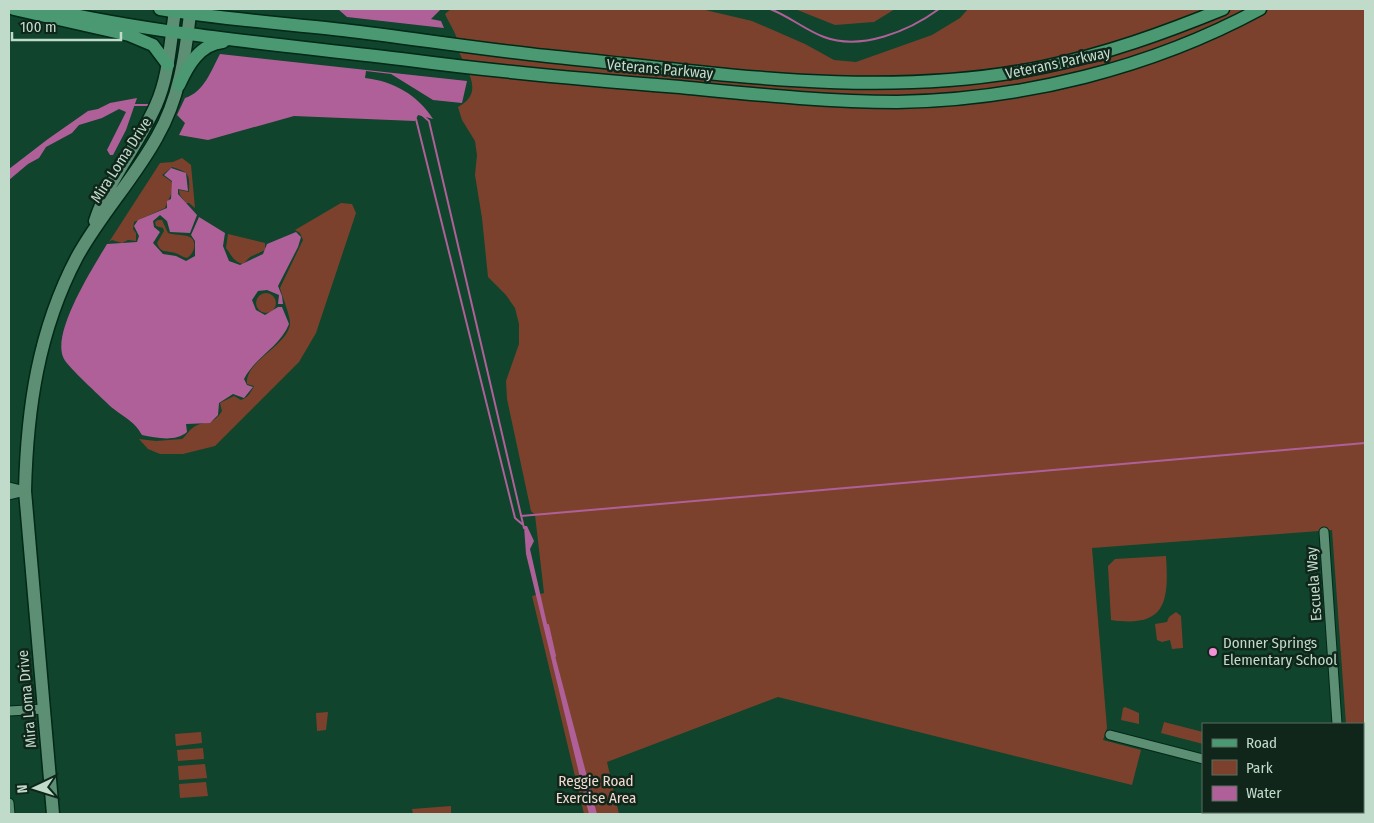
<svg xmlns="http://www.w3.org/2000/svg" width="1374" height="823" font-family="'Fira Sans Condensed',sans-serif">
	<style>
		.green { fill: #7c412d }
		.water { fill: #b06099 }
		.lines { fill: none; stroke-linecap: round; stroke-linejoin: round }
		.stream { stroke: #b06099; stroke-width: 2 }
		.minor-casing { stroke: #012917; stroke-width: 11 }
		.secondary-casing { stroke: #012917; stroke-width: 15 }
		.primary-casing { stroke: #012917; stroke-width: 15 }
		.minor { stroke: #5d8f74; stroke-width: 9 }
		.secondary { stroke: #5d8f74; stroke-width: 12 }
		.primary { stroke: #4a9972; stroke-width: 12 }
		.poi-dot { fill: #f391d6; stroke: #11261b; stroke-width: 2 }
		.labels { text-anchor: middle; dominant-baseline: central; stroke-width: 5; stroke-linejoin: round; paint-order: stroke }
		.street-label { font-size: 15px; fill: #c1dbcb; stroke: #11261b }
		.poi-label { font-size: 15px; fill: #c1dbcb; stroke: #11261b; text-anchor: start }
		.park-label { font-size: 15px; fill: #f3d9d0; stroke: #11261b }
	</style>
	<rect width="100%" height="100%" fill="#10442c"/>
	<!-- green -->
	<path class="green" d="M 451,9 L 701,9 L 752,21 L 805,44 L 834,60 L 856,62 L 932,35 L 960,18 L 968,9 L 1365,9 L 1365,786 L 1363,785 L 1363,724 L 1346,724 L 1332,530 L 1092,548 L 1107,728 L 1103,740 L 1141,750 L 1132,785 L 778,697 L 607,762 L 619,814 L 584,814 L 532,596 L 544,593 L 535,515 L 531,511 L 507,399 L 506,381 L 519,344 L 519,324 L 515,308 L 506,295 L 488,277 L 482,218 L 475,175 L 477,155 L 475,141 L 462,120 L 458,107 C 485,93 467,71 459,52 C 457,46 458,41 456,36 C 453,28 448,21 445,14 Z
		M 795,9 L 895,9 L 874,22 L 835,25 Z
		M 182,158 L 191,165 L 195,208 L 189,203 L 186,203 L 180,195 L 179,190 L 189,192 C 190,174 189,172 172,167 L 162,175 L 172,182 L 172,192 L 165,208 L 134,222 L 133,229 L 136,233 L 136,241 L 128,240 L 122,243 L 112,240 L 109,242 L 160,163 L 173,162 Z
		M 341,203 L 352,204 L 356,213 L 316,333 L 299,362 L 215,446 L 183,454 L 160,454 L 148,449 L 139,439 L 156,441 L 182,439 C 187,435 189,430 194,427 C 204,420 212,427 222,411 L 220,403 L 234,396 L 241,400 C 248,398 251,392 254,386 L 247,384 C 244,361 291,344 290,322 C 290,316 282,295 280,288 L 303,240 L 300,233 L 295,230 Z
		M 158,220 L 162,220 L 168,233 C 177,237 197,231 194,248 C 193,253 190,256 187,258 C 182,257 179,254 175,253 C 166,250 161,254 157,243 L 164,231 L 163,228 L 156,226 L 155,222 Z
		M 228,234 L 265,243 L 265,250 L 250,257 L 243,264 C 232,261 232,255 226,248 Z
		M256 303a10 10 0 1 1 20 0a10 10 0 1 1-20 0Z
		M 1166,556 C 1169,602 1166,628 1111,620 L 1108,566 L 1115,559 Z
		M 1176,612 L 1181,616 L 1183,648 L 1172,649 L 1170,640 L 1162,642 L 1157,640 L 1155,624 L 1167,622 L 1169,617 Z
		M 1125,707 L 1139,713 L 1139,724 L 1121,720 L 1123,708 Z
		M 328,712 L 326,730 L 317,731 L 316,713 Z
		M 1164,722 L 1203,732 L 1203,744 L 1161,733 Z
		M 201,732 L 202,743 L 176,746 L 175,734 Z
		M 203,748 L 204,759 L 178,761 L 177,750 Z
		M 205,764 L 207,778 L 179,780 L 178,766 Z
		M 206,782 L 208,796 L 180,798 L 179,784 Z
		M 451,806 L 451,814 L 413,814 L 412,809 Z"/>
	<!-- water -->
	<path class="water" d="M 326,9 L 441,9 L 431,19 L 441,21 L 444,28 L 347,17 L 339,10 Z
		M 220,54 L 467,81 L 462,103 L 433,100 L 391,74 L 366,71 L 365,78 C 393,81 418,95 433,119 L 418,115 L 415,121 L 294,116 L 208,140 L 179,135 L 185,123 L 177,115 L 185,98 C 204,92 211,71 220,54 Z
		M 137,98 L 126,130 L 113,155 L 110,155 L 107,150 L 126,112 L 119,109 L 102,118 L 79,125 L 72,133 L 46,147 L 39,158 L 28,164 L 9,180 L 9,169 L 48,139 L 88,111 L 98,109 L 110,103 Z
		M 171,168 L 186,173 L 188,191 L 178,189 L 178,194 L 197,215 L 190,233 L 170,232 L 167,221 L 160,215 L 153,221 L 154,227 L 160,232 L 153,243 L 163,254 L 176,256 L 186,261 L 195,256 L 195,241 L 191,235 L 199,217 L 225,233 L 223,246 L 229,261 L 240,265 L 263,254 L 267,244 L 296,232 L 301,237 L 298,247 L 278,286 L 282,296 L 283,304 L 278,304 L 279,295 L 267,290 L 258,291 L 252,300 L 256,310 L 265,315 L 278,307 L 282,307 L 289,324 C 280,347 255,357 244,379 L 247,385 L 253,387 L 244,398 L 233,394 L 219,403 L 218,415 L 210,423 L 186,424 L 187,432 C 175,442 157,438 142,435 C 133,419 122,417 109,405 C 100,396 69,368 64,359 C 50,334 94,266 107,244 L 137,242 L 139,236 L 134,226 L 138,220 L 167,208 L 167,201 L 171,199 L 172,181 L 164,175 Z
		M 524,526 L 527,526 L 534,541 L 530,549 L 550,637 L 597,814 L 589,814 L 585,798 L 526,554 Z"/>
	<g class="lines">
		<!-- stream -->
		<path class="stream" d="M 770,9 C 789,16 805,30 824,37 C 861,51 909,31 939,9
			M 134,105 L 152,105
			M 421,114 L 429,121 L 524,528
			M 416,119 L 515,518 L 522,524
			M 521,516 L 1365,443
			M 548,625 L 555,656"/>
		<!-- minor casing -->
		<g class="minor-casing">
			<path id="minor" d="M 9,487 L 25,491
				M 9,495 L 25,491
				M 1324,532 L 1337,724
				M 9,711 L 44,709
				M 1110,735 L 1203,759
				M 1363,792 L 1365,793
				M 1363,801 L 1365,802
				M 9,803 L 10,814"/>
		</g>
		<!-- secondary casing -->
		<g class="secondary-casing">
			<path id="secondary" d="M 95,221 C 108,180 138,146 156,105 C 169,76 170,43 175,11
				M 53,814 L 25,491 C 27,409 38,331 77,257 C 100,215 134,179 157,137 C 179,99 185,57 190,14"/>
		</g>
		<!-- primary casing -->
		<g class="primary-casing">
			<path id="primary" d="M 14,9 L 129,35 L 153,45 L 168,65
				M 47,9 C 166,36 288,45 409,60 C 499,72 590,80 680,87 C 752,94 825,102 897,102 C 1022,100 1151,68 1260,9
				M 160,9 C 221,19 282,23 343,30 C 411,38 479,49 547,56 C 710,72 881,101 1043,67 C 1106,54 1164,33 1223,9
				M 179,85 C 188,65 200,44 223,42"/>
		</g>
		<!-- minor -->
		<use href="#minor" class="minor"/>
		<!-- secondary -->
		<use href="#secondary" class="secondary"/>
		<!-- primary -->
		<use href="#primary" class="primary"/>
	</g>
	<!-- markers -->
	<circle class="poi-dot" cx="1213" cy="652" r="5"/>
	<g class="labels">
		<!-- street labels -->
		<g class="street-label">
			<text transform="translate(1058 63) rotate(-12)">Veterans Parkway</text>
			<text transform="translate(660 69) rotate(5)">Veterans Parkway</text>
			<text transform="translate(121 160) rotate(-57)">Mira Loma Drive</text>
			<text transform="translate(1314 584) rotate(-94)">Escuela Way</text>
			<text transform="translate(27 699) rotate(-95)">Mira Loma Drive</text>
		</g>
		<!-- poi labels -->
		<g class="poi-label">
			<text x="1223" y="643">Donner Springs<tspan x="1223" dy="17">Elementary School</tspan></text>
		</g>
		<!-- park labels -->
		<g class="park-label">
			<text x="596" y="781">Reggie Road<tspan x="596" dy="17">Exercise Area</tspan></text>
		</g>
	</g>
	<!-- border -->
	<rect width="1374" height="823" fill="none" stroke="#c1dbcb" stroke-width="20"/>
	<!-- legend -->
	<rect x="1202" y="723" width="162" height="90" fill="#11261b" stroke="#576e61"/>
	<rect x="1212" y="739" width="25" height="8" fill="#4a9972" stroke="#576e61"/>
	<text x="1246" y="748" font-size="15" fill="#c1dbcb">Road</text>
	<rect x="1212" y="760" width="25" height="15" fill="#7c412d" stroke="#576e61"/>
	<text x="1246" y="773" font-size="15" fill="#c1dbcb">Park</text>
	<rect x="1212" y="786" width="25" height="15" fill="#b06099" stroke="#576e61"/>
	<text x="1246" y="798" font-size="15" fill="#c1dbcb">Water</text>
	<!-- north arrow -->
	<g transform="translate(35 788) rotate(266)" stroke="#11261b" stroke-width="4" paint-order="stroke">
	<path d="M0-4L9 19L0 12L-9 19Z" fill="#c1dbcb"/>
	<text y="-8" font-size="14" font-weight="bold" text-anchor="middle" fill="#c1dbcb">N</text>
	</g>
	<!-- scale -->
	<path d="M12 32v8h109v-8" fill="none" stroke="#c1dbcb" stroke-width="2.5"/>
	<text x="20" y="32" font-size="15" fill="#c1dbcb" stroke="#11261b" stroke-width="4" paint-order="stroke">100 m</text>
</svg>
